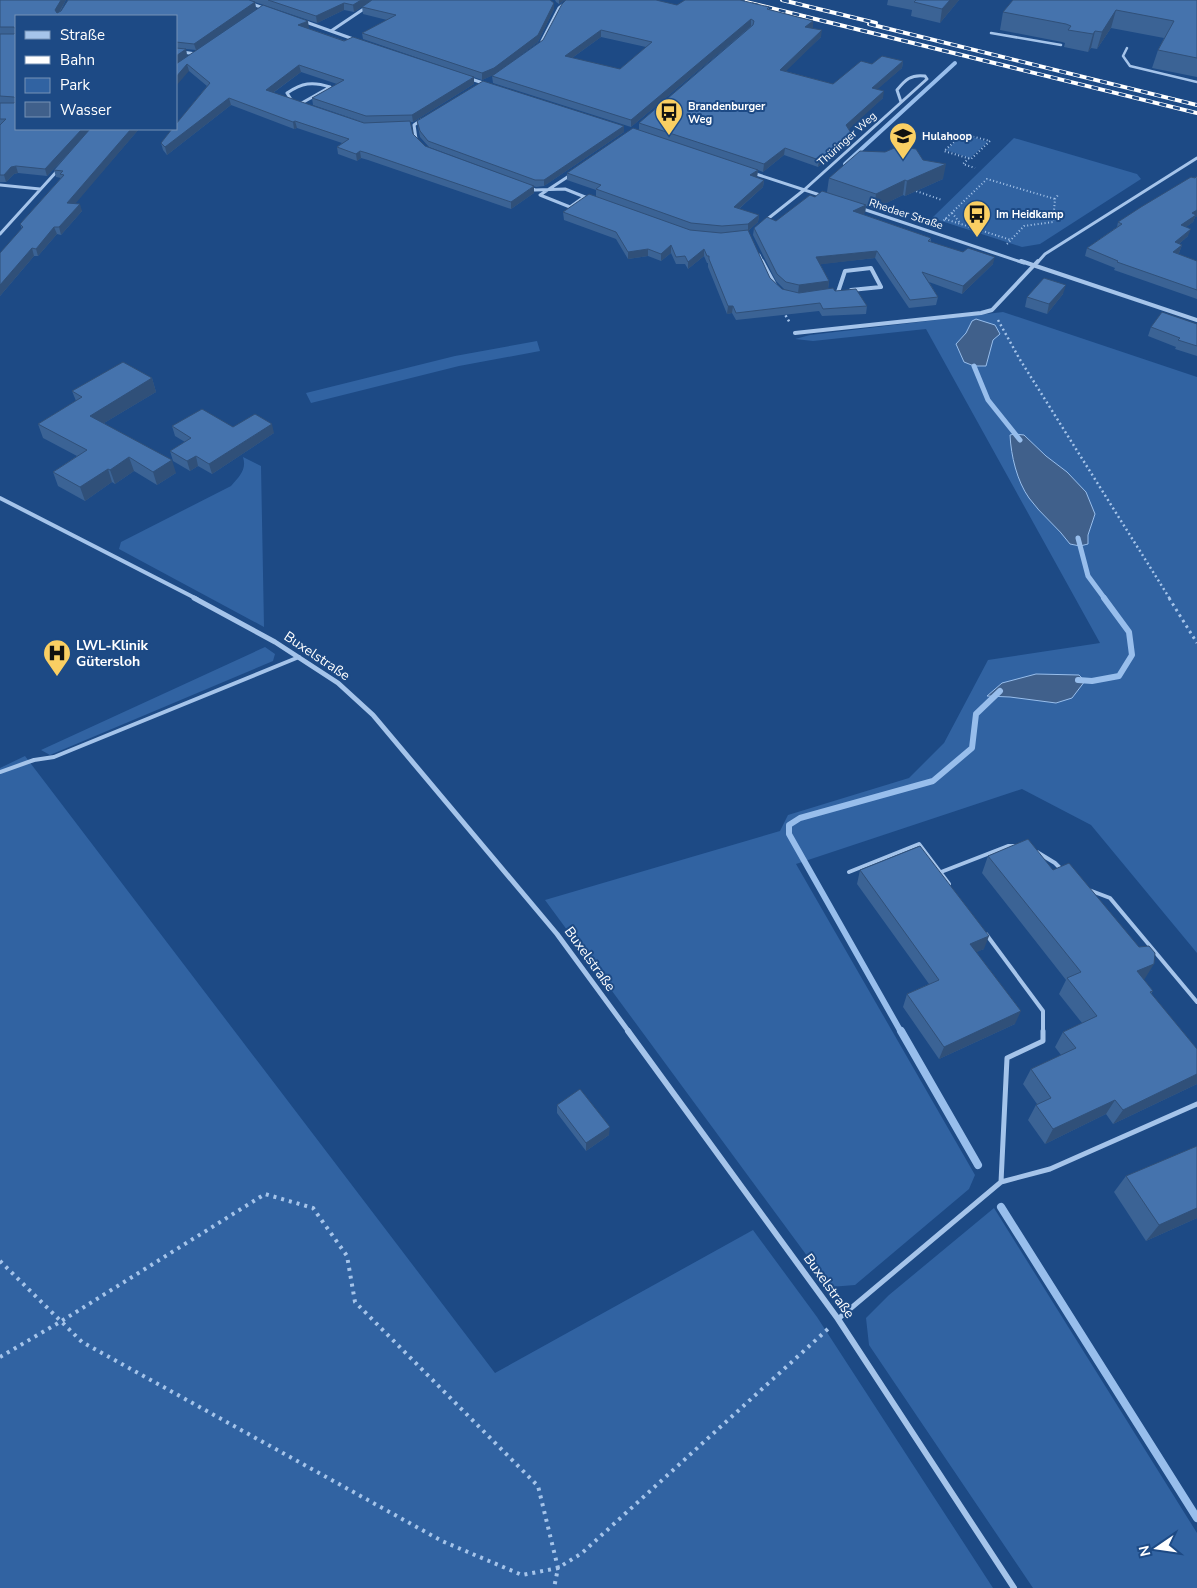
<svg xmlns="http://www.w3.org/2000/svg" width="1197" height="1588" font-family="'Nunito Sans',sans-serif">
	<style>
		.green { fill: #3163a2 }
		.water { fill: #40608b; stroke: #98beec }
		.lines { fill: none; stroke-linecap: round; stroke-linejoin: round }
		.stream-far3 { stroke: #98beec; stroke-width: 4 }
		.stream-far2 { stroke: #98beec; stroke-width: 5 }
		.stream-far1 { stroke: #98beec; stroke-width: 6 }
		.stream { stroke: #98beec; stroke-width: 8 }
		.path-far3 { stroke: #a5c4ea; stroke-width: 2; stroke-dasharray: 1 2.5; stroke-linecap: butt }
		.path-far2 { stroke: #a5c4ea; stroke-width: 2.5; stroke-dasharray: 2 3; stroke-linecap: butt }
		.path-far1 { stroke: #a5c4ea; stroke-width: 3; stroke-dasharray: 2.5 4; stroke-linecap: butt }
		.path { stroke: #a5c4ea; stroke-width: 4; stroke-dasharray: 3 5; stroke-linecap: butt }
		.lane-far2 { stroke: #a5c4ea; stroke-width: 2.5 }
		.lane-far1 { stroke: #a5c4ea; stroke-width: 4 }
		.lane { stroke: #a5c4ea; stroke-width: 5 }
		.street-far3 { stroke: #a5c4ea; stroke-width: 3 }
		.street-far2 { stroke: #a5c4ea; stroke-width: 4 }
		.street-far1 { stroke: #a5c4ea; stroke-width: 5 }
		.street { stroke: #a5c4ea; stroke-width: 6 }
		.rail-casing { stroke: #fff; stroke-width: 4 }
		.rail { stroke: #1d4a85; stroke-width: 2.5; stroke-dasharray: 7; stroke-linecap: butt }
		.wall { fill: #3b6395; fill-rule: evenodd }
		.shaded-wall { fill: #305079 }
		.building { fill: #4573ad; stroke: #305079; fill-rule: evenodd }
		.labels { text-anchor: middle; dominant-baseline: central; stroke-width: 4; stroke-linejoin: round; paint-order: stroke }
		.far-poi-label { font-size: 11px; font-weight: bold; fill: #fff; stroke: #1d4a85; text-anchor: start }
		.far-street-label { font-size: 11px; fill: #fff; stroke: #1d4a85 }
		.poi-label { font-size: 14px; font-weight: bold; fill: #fff; stroke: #1d4a85; text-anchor: start }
		.street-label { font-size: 14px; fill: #fff; stroke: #1d4a85 }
	</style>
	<rect width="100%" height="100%" fill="#1d4a85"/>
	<!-- green -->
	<path class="green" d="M 964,134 L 988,142 L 970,158 L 946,150 Z
		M 1014,138 L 1137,174 L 1141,179 L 1040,244 L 1022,247 L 932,218 Z
		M 1003,312 L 1197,377 L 1197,953 L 1091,825 L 1022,789 L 796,864 L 975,1175 L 969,1189 L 855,1285 L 830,1287 L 545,900 L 780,831 L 788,815 L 909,778 L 944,743 L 988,660 L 1100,643 L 926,329 L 813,341 L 795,339 L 810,335 Z
		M 537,341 L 540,351 L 459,366 L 311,403 L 306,393 L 455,356 Z
		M 243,457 L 261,466 L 264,627 L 119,549 L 121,542 L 231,486 C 239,477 247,470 243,457 Z
		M 265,647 L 275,654 L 273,661 L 50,755 L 41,750 Z
		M 25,756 L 495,1373 L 753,1230 L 817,1317 L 993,1588 L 0,1588 L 0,768 Z
		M 994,1208 L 1197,1533 L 1197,1588 L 1033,1588 L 869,1345 L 866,1318 L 889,1295 Z"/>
	<!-- water -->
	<path class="water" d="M 976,319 L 995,325 L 1000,334 L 993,340 L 986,366 L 974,366 L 964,362 L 956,344 L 966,333 L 972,321 Z
		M 1015,434 L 1024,435 L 1046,456 L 1067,472 L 1086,492 L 1095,514 L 1088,535 L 1088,544 L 1080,546 L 1070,544 C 1058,527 1041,515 1029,498 C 1017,481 1011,456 1010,435 Z
		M 1036,674 L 1079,675 L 1085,681 L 1072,698 L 1056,703 L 1010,697 L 987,696 L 1002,683 Z"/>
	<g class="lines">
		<!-- stream-far3 -->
		<path class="stream-far3" d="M 845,164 L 955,63"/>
		<!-- stream-far2 -->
		<path class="stream-far2" d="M 974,366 L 988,400 L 1020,440
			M 1078,538 L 1088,576 L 1105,599"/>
		<!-- stream-far1 -->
		<path class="stream-far1" d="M 1078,680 L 1092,681 L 1119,676 L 1132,655 L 1129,632 L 1104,598
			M 901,1032 L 789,834 L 789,825 L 800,818 L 933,781 L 972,748 L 976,714 L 1000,691"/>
		<!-- stream -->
		<path class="stream" d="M 901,1031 L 978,1165
			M 1001,1207 L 1197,1518"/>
		<!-- path-far3 -->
		<path class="path-far3" d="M 963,134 L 990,141 L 971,159 L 944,151 Z
			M 969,158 L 963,164 L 975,168
			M 913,190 L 942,200
			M 952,213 L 961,224
			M 945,219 L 1011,240
			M 941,223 L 987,179 L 1055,199
			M 1007,244 L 1024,226 L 1053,222 L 1055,199 L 1058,195"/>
		<!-- path-far2 -->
		<path class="path-far2" d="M 783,311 L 790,323
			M 998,320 L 1019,358 L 1170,599"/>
		<!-- path-far1 -->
		<path class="path-far1" d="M 1169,598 L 1197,643"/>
		<!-- path -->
		<path class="path" d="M 0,1261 L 82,1342 L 442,1541 L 522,1575 L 558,1568 L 582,1553 L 829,1328
			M 0,1357 L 60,1322 L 265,1194 L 313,1208 L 347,1256 L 355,1302 L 538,1486 L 558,1568 L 554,1588"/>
		<!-- lane-far2 -->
		<path class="lane-far2" d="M 991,33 L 1061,45
			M 1127,48 L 1123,56 L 1130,66 L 1197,82"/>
		<!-- lane-far1 -->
		<path class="lane-far1" d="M 0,772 L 34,760 L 54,757 L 299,657
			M 1037,852 L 1055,863 L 1062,870
			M 849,872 L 919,844 L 949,884
			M 941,872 L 1008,846 L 1016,846
			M 1089,890 L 1110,898 L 1197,1002
			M 986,934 L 1043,1011 L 1043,1032"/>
		<!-- lane -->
		<path class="lane" d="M 1001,1182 L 1007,1058 L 1043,1041 L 1043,1031
			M 838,1319 L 1001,1182 L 1050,1169 L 1197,1104"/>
		<!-- street-far3 -->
		<path class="street-far3" d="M 241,0 L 266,9
			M 303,21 L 356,40
			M 331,31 L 377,0
			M 540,45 L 559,8 L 569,0
			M 176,51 L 196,54
			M 468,78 L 486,84
			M 295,102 L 292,101 L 287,93 C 302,83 312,81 330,87 L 300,104
			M 416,139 L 414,125 L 421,120
			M 753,173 L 823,196
			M 572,174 L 540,195 L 570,207 L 584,197
			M 0,185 L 40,189
			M 528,187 L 535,190 L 565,189 L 590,199
			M 860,208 L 1024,263
			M 765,221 L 804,190 L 927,79 L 925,76 C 911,74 905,80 897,90 L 901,102
			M 0,234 L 58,170
			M 759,255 L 763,263
			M 1037,263 L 1045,254 L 1197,158"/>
		<!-- street-far2 -->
		<path class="street-far2" d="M 762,261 L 775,285
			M 1021,261 L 1197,320
			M 838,292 L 845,271 L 871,268 L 881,287 L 851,290
			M 795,333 L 981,313 L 992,310 L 1038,261
			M 0,498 L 197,599"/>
		<!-- street-far1 -->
		<path class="street-far1" d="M 194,598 L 275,642 L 338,683 L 373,715 L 557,934 L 629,1032"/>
		<!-- street -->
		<path class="street" d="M 628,1031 L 838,1319 L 1014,1588"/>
		<!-- rail casing -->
		<g class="rail-casing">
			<path id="rail" d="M 738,0 L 1197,113
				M 782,0 L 876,23
				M 869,24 L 1197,105"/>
		</g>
		<!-- rail -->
		<use href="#rail" class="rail"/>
	</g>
	<!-- wall -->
	<path class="wall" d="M 0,0 L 66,0 L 60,12 L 255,2 L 256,9 L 196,50 L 186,49 L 187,56 L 176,64 L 176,16 L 16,16 L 16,129 L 139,129 L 75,203 L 82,211 L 61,235 L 57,234 L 38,256 L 34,256 L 0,296 L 0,253 L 22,229 L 20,224 L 61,178 L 56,177 L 54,170 L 69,153 L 47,176 L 18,173 L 14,174 L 6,182 L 0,182 Z
		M 249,0 L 550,0 L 554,3 L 554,9 L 538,42 L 504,67 L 543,40 L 677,5 L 769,9 L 813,28 L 812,28 L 821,37 L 785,71 L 833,84 L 872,64 L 903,61 L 902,68 L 877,89 L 883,98 L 848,129 L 851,133 L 850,140 L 818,167 L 784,155 L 763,172 L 758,170 L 757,177 L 756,177 L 764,180 L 763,187 L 739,209 L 759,215 L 758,222 L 748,231 L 770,278 L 782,289 L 784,289 L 776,281 L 753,235 L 754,228 L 776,221 L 815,197 L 827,192 L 829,178 L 923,160 L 943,179 L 905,196 L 903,195 L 874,209 L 866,206 L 865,213 L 862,214 L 931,238 L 931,242 L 993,264 L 962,294 L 929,282 L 938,297 L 936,305 L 909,308 L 875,258 L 820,264 L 829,281 L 828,289 L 867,306 L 866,314 L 822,316 L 819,311 L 736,320 L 732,313 L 727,314 L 708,267 L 708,263 L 707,263 L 704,256 L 688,269 L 685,264 L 676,264 L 671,253 L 661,261 L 648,256 L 628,259 L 616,239 L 564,220 L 563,212 L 596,196 L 596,190 L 567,180 L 567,173 L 639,130 L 639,123 L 751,26 L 631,127 L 493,83 L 492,76 L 493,75 L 482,80 L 363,39 L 362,33 L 387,20 L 363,14 L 362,7 L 369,2 L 354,12 L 344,10 L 317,23 ZM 601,37 L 646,47 L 620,69 L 572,58 Z
		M 555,0 L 565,0 L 559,4 L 556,2 Z
		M 888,0 L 959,0 L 940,23 L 911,16 L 912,10 L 887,5 Z
		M 1197,0 L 1197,77 L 1152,68 L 1158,50 L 1164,38 L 1111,28 L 1097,49 L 1091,48 L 1088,52 L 1064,47 L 1065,43 L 1062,42 L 1000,30 L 1003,12 Z
		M 307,28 L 474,84 L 413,122 L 410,122 L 413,134 L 425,146 L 534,193 L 511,209 L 368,160 L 361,158 L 357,161 L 338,154 L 337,147 L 342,143 L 297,128 L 294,129 L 231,105 L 167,155 L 163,150 L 161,143 L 207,86 L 189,71 L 176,64 L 309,28 ZM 301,72 L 337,84 L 312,98 L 313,105 L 366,123 L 273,93 Z
		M 417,121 L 624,126 L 624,132 L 544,186 L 536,187 L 429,147 L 420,137 Z
		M 1197,176 L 1197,216 L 1195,217 L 1193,222 L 1186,227 L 1188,236 L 1179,244 L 1182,245 L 1179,253 L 1178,254 L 1197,261 L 1197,299 L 1114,270 L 1115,268 L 1085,256 L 1087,248 L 1117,227 L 1118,222 Z
		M 1063,294 L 1047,314 L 1025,307 L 1027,297 Z
		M 1197,324 L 1197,356 L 1175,349 L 1176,347 L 1148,336 L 1151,327 Z
		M 152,378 L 156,392 L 104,423 L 176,473 L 157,485 L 134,471 L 115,484 L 112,482 L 85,501 L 58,486 L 53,472 L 77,456 L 43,438 L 38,424 L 76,401 L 72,391 Z
		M 172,426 L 233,427 L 274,433 L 212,474 L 198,466 L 190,471 L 173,461 L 170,451 L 185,442 L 175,436 Z
		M 988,856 L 1144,980 L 1153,991 L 1151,994 L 1197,1049 L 1197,1084 L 1113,1124 L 1106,1114 L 1045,1144 L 1028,1120 L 1036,1105 L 1037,1104 L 1023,1084 L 1031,1069 L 1061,1055 L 1055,1047 L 1063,1032 L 1082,1023 L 1059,994 L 1066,980 L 982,873 Z
		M 860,870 L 984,949 L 976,952 L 1015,1024 L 939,1059 L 903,1007 L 907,994 L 929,984 L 857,884 Z
		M 557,1105 L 609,1135 L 586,1151 L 557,1113 Z
		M 1126,1176 L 1197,1218 L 1146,1241 L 1114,1192 Z"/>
	<!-- shaded-wall -->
	<path class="shaded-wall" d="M 61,0 L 66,0 L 57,16 L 55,10 Z
		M 361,0 L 373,0 L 354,12 L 353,5 Z
		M 559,0 L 565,0 L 559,4 Z
		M 950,0 L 959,0 L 940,23 L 942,9 Z
		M 255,2 L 256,9 L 196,50 L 194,44 Z
		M 344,3 L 344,10 L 317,23 L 316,16 Z
		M 554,3 L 554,9 L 538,42 L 494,75 L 482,80 L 482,73 Z
		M 1116,10 L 1111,28 L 1097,49 L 1102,32 Z
		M 751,19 L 751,26 L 631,127 L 631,120 Z
		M 308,21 L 309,28 L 299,32 L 298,25 Z
		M 813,21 L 813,28 L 804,34 L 805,27 Z
		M 601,30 L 601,37 L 565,63 L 565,56 Z
		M 822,30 L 821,37 L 780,77 L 780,70 Z
		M 1095,31 L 1091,48 L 1088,52 L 1093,34 Z
		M 186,49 L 187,56 L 176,64 L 176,56 Z
		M 903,61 L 902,68 L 871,95 L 872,88 Z
		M 187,64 L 189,71 L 176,86 L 176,77 Z
		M 299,65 L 301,72 L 267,97 L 266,90 Z
		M 474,77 L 474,84 L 413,122 L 412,115 Z
		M 884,91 L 883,98 L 845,133 L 846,125 Z
		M 229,98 L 231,105 L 167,155 L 165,147 Z
		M 295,121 L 297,128 L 294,129 L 293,122 Z
		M 624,126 L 624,132 L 544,186 L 544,180 Z
		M 82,129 L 91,129 L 47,176 L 45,169 Z
		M 131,129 L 139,129 L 70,210 L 67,203 Z
		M 851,133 L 850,140 L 818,167 L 819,160 Z
		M 785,148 L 784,155 L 763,172 L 764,164 Z
		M 360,151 L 361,158 L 357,161 L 356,154 Z
		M 946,164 L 943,179 L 905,196 L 907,181 Z
		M 16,166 L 18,173 L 14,174 L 6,182 L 4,175 L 11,167 Z
		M 758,170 L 757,177 L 749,182 L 750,175 Z
		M 764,180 L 763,187 L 733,214 L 734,207 Z
		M 905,180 L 903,195 L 874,209 L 876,194 Z
		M 534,186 L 534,193 L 511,209 L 511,202 Z
		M 80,204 L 82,211 L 61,235 L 59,227 Z
		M 866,205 L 865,213 L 852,219 L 853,211 Z
		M 1197,210 L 1197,216 L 1195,217 L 1193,222 L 1178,233 L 1181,225 L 1192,213 Z
		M 759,215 L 758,222 L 748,231 L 748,224 Z
		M 54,227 L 57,234 L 38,256 L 36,249 Z
		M 1191,229 L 1188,236 L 1172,250 L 1175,242 Z
		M 671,245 L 671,253 L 661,261 L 661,254 Z
		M 1182,245 L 1179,253 L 1170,259 L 1173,252 Z
		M 32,248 L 34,256 L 0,296 L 0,285 Z
		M 648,249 L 648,256 L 628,259 L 628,252 Z
		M 704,249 L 704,256 L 688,269 L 688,262 Z
		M 877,251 L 875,258 L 815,265 L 816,257 Z
		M 995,257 L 993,264 L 962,294 L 963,286 Z
		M 829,281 L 828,289 L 798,293 L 799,285 Z
		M 1066,285 L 1063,294 L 1047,314 L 1049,304 Z
		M 728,306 L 733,306 L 732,313 L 727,314 Z
		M 152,378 L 156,392 L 94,429 L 90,416 Z
		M 272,424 L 274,433 L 212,474 L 209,464 Z
		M 196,456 L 198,466 L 190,471 L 187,461 Z
		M 129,457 L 134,471 L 115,484 L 110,470 Z
		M 172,460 L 176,473 L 157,485 L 153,472 Z
		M 108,469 L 112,482 L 85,501 L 80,487 Z
		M 989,936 L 984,949 L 965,957 L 970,944 Z
		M 1154,964 L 1144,980 L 1128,988 L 1137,971 Z
		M 1021,1011 L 1015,1024 L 939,1059 L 944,1047 Z
		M 1197,1074 L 1197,1084 L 1113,1124 L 1123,1110 Z
		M 1115,1100 L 1106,1114 L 1045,1144 L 1053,1129 Z
		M 610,1127 L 609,1135 L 586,1151 L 586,1143 Z
		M 1197,1208 L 1197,1218 L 1146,1241 L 1159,1225 Z"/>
	<!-- building -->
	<path class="building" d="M 0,0 L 61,0 L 55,10 L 57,13 L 61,11 L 68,0 L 249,0 L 255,2 L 194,44 L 176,42 L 176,16 L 16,16 L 16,30 L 14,27 L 0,27 Z
		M 268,0 L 361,0 L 353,5 L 344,3 L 316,16 Z
		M 372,0 L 550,0 L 554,3 L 538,35 L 494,68 L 482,73 L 362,33 L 396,15 L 362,7 Z
		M 566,0 L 656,0 L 677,5 L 685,0 L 740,0 L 769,7 L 767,9 L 813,21 L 805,27 L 822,30 L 780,70 L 833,84 L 861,61 L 872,64 L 882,56 L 903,61 L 872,88 L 884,91 L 846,125 L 851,133 L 819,160 L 785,148 L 764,164 L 639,123 L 753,25 L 754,21 L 751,19 L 631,120 L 492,76 L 543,40 L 562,4 ZM 601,30 L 652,42 L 620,69 L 565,56 Z
		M 916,0 L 950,0 L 942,9 L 914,2 Z
		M 1013,0 L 1197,0 L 1197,58 L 1158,50 L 1174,21 L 1116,10 L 1102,32 L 1095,31 L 1093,34 L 1068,30 L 1071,26 L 1066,24 L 1003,12 Z
		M 263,5 L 308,21 L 298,25 L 344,41 L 353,37 L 474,77 L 412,115 L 366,116 L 312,98 L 344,80 L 299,65 L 266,90 L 364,123 L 410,121 L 413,134 L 425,146 L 534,186 L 511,202 L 367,153 L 360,151 L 356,154 L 337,147 L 349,139 L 295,121 L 293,122 L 229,98 L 165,147 L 161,143 L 172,129 L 176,129 L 176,124 L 210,83 L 187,64 L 176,77 L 176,64 Z
		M 16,32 L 16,99 L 14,97 L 0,96 L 0,34 L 14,34 Z
		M 176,48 L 186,49 L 176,56 Z
		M 483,81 L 624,126 L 544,180 L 535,180 L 428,141 L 420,131 L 417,121 Z
		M 16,101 L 16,129 L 82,129 L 45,169 L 16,166 L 11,167 L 4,175 L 0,175 L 0,125 L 6,119 L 0,119 L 0,103 L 14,103 Z
		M 633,128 L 758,170 L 750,175 L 764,180 L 734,207 L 759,215 L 748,224 L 722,226 L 691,223 L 596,189 L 601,185 L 567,173 Z
		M 90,129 L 131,129 L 67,203 L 80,204 L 59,227 L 54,227 L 36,249 L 32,248 L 0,285 L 0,253 L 23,227 L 20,224 L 64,175 L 60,174 L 63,171 L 54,170 Z
		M 899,146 L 916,149 L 923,160 L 946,164 L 907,181 L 905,180 L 876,194 L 829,178 L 860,151 L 885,152 Z
		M 1197,176 L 1197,210 L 1192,213 L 1196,215 L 1181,225 L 1191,229 L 1175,242 L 1182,245 L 1173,252 L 1197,261 L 1197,290 L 1117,262 L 1118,261 L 1087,248 L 1122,224 L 1118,222 L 1141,207 L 1191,177 L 1195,178 Z
		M 822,191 L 866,205 L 853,211 L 931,238 L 928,241 L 963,252 L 968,248 L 995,257 L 963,286 L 922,272 L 938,297 L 910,300 L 877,251 L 816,257 L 829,281 L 799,285 L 786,282 L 777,274 L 754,228 L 767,217 L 776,221 L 810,195 L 815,197 Z
		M 589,194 L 690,230 L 721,233 L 748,230 L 770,278 L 782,289 L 799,293 L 833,288 L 835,291 L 856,289 L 867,306 L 823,309 L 820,303 L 736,313 L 733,306 L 728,306 L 709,259 L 709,256 L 707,256 L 704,249 L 688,262 L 685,256 L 676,257 L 671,245 L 661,254 L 648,249 L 628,252 L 616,232 L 563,212 Z
		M 1044,278 L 1066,285 L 1049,304 L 1027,297 Z
		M 1162,312 L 1197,324 L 1197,346 L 1178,340 L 1180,338 L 1151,327 Z
		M 123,362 L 152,378 L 90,416 L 172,460 L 153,472 L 129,457 L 110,470 L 108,469 L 80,487 L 53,472 L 87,450 L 38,424 L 82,397 L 72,391 Z
		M 202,409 L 233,427 L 255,414 L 272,424 L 209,464 L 196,456 L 187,461 L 170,451 L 191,438 L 172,426 Z
		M 1028,839 L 1053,870 L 1069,863 L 1139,947 L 1149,946 L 1155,953 L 1154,964 L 1137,971 L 1153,991 L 1150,992 L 1197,1049 L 1197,1074 L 1123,1110 L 1115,1100 L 1053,1129 L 1036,1105 L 1051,1098 L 1031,1069 L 1076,1048 L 1063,1032 L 1097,1016 L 1067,978 L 1081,972 L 988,856 Z
		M 920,846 L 989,936 L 970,944 L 1021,1011 L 944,1047 L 907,994 L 939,980 L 860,870 Z
		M 580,1089 L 610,1127 L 586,1143 L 557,1105 Z
		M 1197,1146 L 1197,1208 L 1159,1225 L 1126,1176 Z"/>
	<!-- icons -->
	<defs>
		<g id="bus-pin" transform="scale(1.4375)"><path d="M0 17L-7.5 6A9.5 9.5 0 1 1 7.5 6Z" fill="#facf63" stroke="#1d4a85"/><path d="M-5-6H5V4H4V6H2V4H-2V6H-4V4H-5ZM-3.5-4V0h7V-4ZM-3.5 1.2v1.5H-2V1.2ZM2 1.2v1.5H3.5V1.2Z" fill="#111"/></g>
		<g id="school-pin" transform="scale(1.4375)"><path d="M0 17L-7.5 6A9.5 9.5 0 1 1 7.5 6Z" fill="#facf63" stroke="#1d4a85"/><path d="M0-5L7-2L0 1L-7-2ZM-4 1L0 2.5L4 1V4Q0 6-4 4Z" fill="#111"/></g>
		<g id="hospital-pin" transform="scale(1.4375)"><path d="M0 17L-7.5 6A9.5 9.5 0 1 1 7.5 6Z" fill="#facf63" stroke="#1d4a85"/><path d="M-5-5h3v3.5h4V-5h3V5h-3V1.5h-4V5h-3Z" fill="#111"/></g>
	</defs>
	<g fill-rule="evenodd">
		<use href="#bus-pin" x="669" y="112"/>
		<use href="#school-pin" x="903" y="136"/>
		<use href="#bus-pin" x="977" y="214"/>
		<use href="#hospital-pin" x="57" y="653"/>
	</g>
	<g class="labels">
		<!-- far-poi labels -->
		<g class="far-poi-label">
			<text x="688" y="106">Brandenburger<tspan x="688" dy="13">Weg</tspan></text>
			<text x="922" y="136">Hulahoop</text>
			<text x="996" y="214">Im Heidkamp</text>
		</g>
		<!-- far-street labels -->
		<g class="far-street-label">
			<text transform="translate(847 139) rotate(-42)">Thüringer Weg</text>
			<text transform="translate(906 214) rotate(18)">Rhedaer Straße</text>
		</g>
		<!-- poi labels -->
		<g class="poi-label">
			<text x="76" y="645">LWL-Klinik<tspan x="76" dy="16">Gütersloh</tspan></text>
		</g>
		<!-- street labels -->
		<g class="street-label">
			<text transform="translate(317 656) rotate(34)">Buxelstraße</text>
			<text transform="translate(590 959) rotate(54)">Buxelstraße</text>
			<text transform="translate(829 1286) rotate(54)">Buxelstraße</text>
		</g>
	</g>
	<!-- legend -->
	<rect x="15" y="15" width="162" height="115" fill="#1d4a85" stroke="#7792b6"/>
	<rect x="25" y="31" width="25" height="8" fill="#a5c4ea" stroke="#7792b6"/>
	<text x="60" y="40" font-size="15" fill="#ffffff">Straße</text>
	<rect x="25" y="56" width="25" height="8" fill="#ffffff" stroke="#7792b6"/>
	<text x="60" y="65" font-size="15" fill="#ffffff">Bahn</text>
	<rect x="25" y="78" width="25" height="15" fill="#3163a2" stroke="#7792b6"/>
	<text x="60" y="90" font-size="15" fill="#ffffff">Park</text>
	<rect x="25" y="102" width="25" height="15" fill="#40608b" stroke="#7792b6"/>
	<text x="60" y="115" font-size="15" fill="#ffffff">Wasser</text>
	<!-- north arrow -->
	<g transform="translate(1157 1548) rotate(257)" stroke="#1d4a85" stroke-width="4" paint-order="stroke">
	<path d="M0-4L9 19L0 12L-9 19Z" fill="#ffffff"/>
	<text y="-8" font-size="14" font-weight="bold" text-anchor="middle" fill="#ffffff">N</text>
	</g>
</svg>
